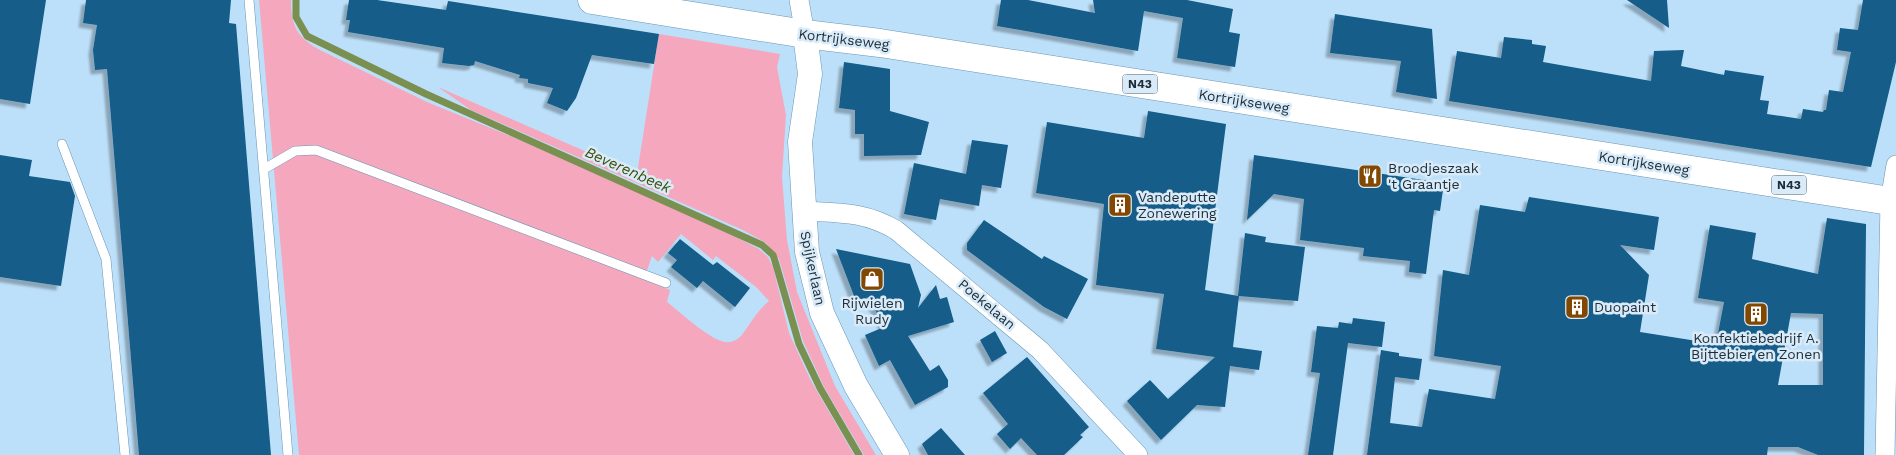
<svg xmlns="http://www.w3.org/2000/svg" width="1896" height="455" font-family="'Work Sans',sans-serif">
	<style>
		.green { fill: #f5a7bd; fill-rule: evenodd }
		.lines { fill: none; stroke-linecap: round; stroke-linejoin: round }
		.stream { stroke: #7a9051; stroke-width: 7 }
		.building { fill: #125d89; fill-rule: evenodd; filter: url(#shadow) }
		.service-casing { stroke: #6b94b2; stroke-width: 10 }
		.minor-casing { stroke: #6b94b2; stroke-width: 20 }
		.tertiary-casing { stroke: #6b94b2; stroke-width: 25 }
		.primary-casing { stroke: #6b94b2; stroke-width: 29 }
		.service { stroke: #fff; stroke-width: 9 }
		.minor { stroke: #fff; stroke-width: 19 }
		.tertiary { stroke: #fff; stroke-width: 24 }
		.primary { stroke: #fff; stroke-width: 28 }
		.labels { text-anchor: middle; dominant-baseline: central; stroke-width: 5; stroke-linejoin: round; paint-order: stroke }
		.shield { fill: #d9eaf8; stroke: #556672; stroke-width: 1 }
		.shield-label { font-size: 12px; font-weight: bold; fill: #1c2d39 }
		.street-label { font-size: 14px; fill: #1c2d39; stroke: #d9eaf8 }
		.poi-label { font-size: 14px; fill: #1c2d39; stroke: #d9eaf8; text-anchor: start }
		.water-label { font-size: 15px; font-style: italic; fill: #414f07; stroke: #d9eaf8 }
	</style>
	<defs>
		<filter id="shadow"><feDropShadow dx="-4.5" dy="4.5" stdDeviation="1" flood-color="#0004"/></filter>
	</defs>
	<rect width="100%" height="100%" fill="#bde0fa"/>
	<!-- green -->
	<path class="green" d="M 259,0 L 291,0 C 291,26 297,37 320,50 L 427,102 L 525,142 L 726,232 L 759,249 L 768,257 L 773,267 L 789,333 L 810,379 L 854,455 L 299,455 ZM 681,234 L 713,260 L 716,256 L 756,287 L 769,301 C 757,311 751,323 742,335 C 737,340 732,343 725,342 C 710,340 680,312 667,302 L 670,290 L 644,279 L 652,256 L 658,262 Z
		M 659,34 L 780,54 L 777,67 L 786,115 L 782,177 L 787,240 L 797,292 L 835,386 L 876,455 L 864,455 L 824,387 L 803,341 L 779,259 L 766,243 L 743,230 L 471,110 L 438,87 L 637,174 Z"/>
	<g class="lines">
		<!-- stream -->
		<path class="stream" d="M 296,0 L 296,17 L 307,36 L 426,94 L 762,245 L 773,255 L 775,261 L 799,344 L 820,388 L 859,455"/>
	</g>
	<!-- building -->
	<path class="building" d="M 0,0 L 46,0 L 30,104 L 0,99 Z
		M 86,0 L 231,0 L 229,23 L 236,24 L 271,455 L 139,455 L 107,69 L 95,70 L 93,50 L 97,25 L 83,23 Z
		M 349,0 L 377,0 L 446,10 L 448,1 L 659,34 L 654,64 L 592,55 L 576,98 L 567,111 L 547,103 L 553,88 L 528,83 L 528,79 L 519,78 L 520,75 L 475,61 L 474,65 L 469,66 L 442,63 L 444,48 L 348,32 L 350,20 L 346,20 Z
		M 1001,0 L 1028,0 L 1095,13 L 1093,0 L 1187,0 L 1233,9 L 1229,32 L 1240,34 L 1235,67 L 1177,58 L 1183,18 L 1144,11 L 1138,51 L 997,26 Z
		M 1627,0 L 1667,0 L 1669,28 Z
		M 1863,0 L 1896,0 L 1896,62 L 1871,167 L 1449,101 L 1457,51 L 1501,58 L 1504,37 L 1532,40 L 1532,44 L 1546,46 L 1543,62 L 1651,81 L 1654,51 L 1684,50 L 1681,66 L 1724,75 L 1725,70 L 1764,76 L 1760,100 L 1769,101 L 1767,114 L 1801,119 L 1803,109 L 1823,112 L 1824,110 L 1826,110 L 1829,90 L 1843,92 L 1851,52 L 1837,50 L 1840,28 L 1858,30 Z
		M 1335,14 L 1432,29 L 1437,99 L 1396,92 L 1401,61 L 1330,53 Z
		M 844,62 L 890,69 L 890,111 L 929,122 L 921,155 L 864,156 L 864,134 L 855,134 L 855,110 L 839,108 Z
		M 1148,111 L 1226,124 L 1205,290 L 1238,296 L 1245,233 L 1266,237 L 1265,242 L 1305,247 L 1298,301 L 1239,296 L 1233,347 L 1262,351 L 1259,370 L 1230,366 L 1225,407 L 1197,405 L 1161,440 L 1127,401 L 1150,380 L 1168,399 L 1215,357 L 1156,349 L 1164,294 L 1096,285 L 1104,204 L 1036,193 L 1047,122 L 1144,138 Z
		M 972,140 L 1008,145 L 1001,188 L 982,185 L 979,206 L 940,199 L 936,220 L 904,214 L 914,163 L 966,174 Z
		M 0,155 L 32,160 L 29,176 L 70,182 L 75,196 L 61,286 L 0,277 Z
		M 1254,155 L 1444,183 L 1440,211 L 1434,210 L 1426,274 L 1409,272 L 1410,261 L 1363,256 L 1364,248 L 1300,240 L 1304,199 L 1274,194 L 1247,220 Z
		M 1529,197 L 1659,217 L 1654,250 L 1620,245 L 1649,275 L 1640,332 L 1716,344 L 1724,302 L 1698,298 L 1710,225 L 1756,233 L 1752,259 L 1818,274 L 1827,218 L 1866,224 L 1864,455 L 1818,455 L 1798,447 L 1768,447 L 1767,455 L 1367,455 L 1381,350 L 1399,353 L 1399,356 L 1422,359 L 1419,380 L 1395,377 L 1390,423 L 1422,427 L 1429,389 L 1495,399 L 1501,366 L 1434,356 L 1443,270 L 1469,275 L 1480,205 L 1525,212 ZM 1791,313 L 1823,314 L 1823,385 L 1778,385 Z
		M 984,220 L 1042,259 L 1044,256 L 1088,279 L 1067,319 L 1044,307 L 967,250 L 967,243 Z
		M 680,239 L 713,265 L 717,262 L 750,288 L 735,307 L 703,281 L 697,288 L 671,267 L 677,260 L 668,253 Z
		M 836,249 L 910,264 L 921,295 L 918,308 L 936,285 L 940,299 L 947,297 L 954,322 L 908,336 L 930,371 L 939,365 L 948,380 L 948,387 L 915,405 L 890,360 L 879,366 L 865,335 L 884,327 L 869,297 L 856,301 Z
		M 1353,318 L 1385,322 L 1382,347 L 1348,343 L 1333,455 L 1308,455 L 1320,373 L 1311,372 L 1317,326 L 1338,328 L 1339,322 L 1352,324 Z
		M 995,331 L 1007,353 L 992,362 L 980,340 Z
		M 1027,357 L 1089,427 L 1080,435 L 1083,437 L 1064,455 L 1037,455 L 1021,438 L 1010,449 L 997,434 L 1008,424 L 983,393 Z
		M 941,428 L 965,455 L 928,455 L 922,444 Z"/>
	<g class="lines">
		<!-- service casing -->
		<g class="service-casing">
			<path id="service" d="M 249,0 L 288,455
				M 62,144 L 106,259 L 125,455
				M 264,169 L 295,151 L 316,150 L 666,283"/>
		</g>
		<!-- minor casing -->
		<g class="minor-casing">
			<path id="minor" d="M 799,0 L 805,34
				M 803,211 C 838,213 864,211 896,230 L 1040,350 L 1138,455
				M 1885,455 L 1890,201 L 1896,165"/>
		</g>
		<!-- tertiary casing -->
		<g class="tertiary-casing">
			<path id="tertiary" d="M 805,34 L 810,74 L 800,142 L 807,252 L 822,313 L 856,386 L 897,455"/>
		</g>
		<!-- primary casing -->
		<g class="primary-casing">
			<path id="primary" d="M 592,0 L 805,34 L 880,43 L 1896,202"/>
		</g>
		<!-- service -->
		<use href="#service" class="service"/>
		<!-- minor -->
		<use href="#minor" class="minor"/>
		<!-- tertiary -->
		<use href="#tertiary" class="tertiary"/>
		<!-- primary -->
		<use href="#primary" class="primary"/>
	</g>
	<!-- icons -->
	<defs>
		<g id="restaurant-square" transform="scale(1.25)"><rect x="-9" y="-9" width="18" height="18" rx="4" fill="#824700" stroke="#d9eaf8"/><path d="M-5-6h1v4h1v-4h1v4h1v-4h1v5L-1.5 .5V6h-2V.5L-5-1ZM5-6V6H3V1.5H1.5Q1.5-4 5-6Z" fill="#fff"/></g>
		<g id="building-square" transform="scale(1.25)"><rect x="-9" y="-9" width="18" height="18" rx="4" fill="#824700" stroke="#d9eaf8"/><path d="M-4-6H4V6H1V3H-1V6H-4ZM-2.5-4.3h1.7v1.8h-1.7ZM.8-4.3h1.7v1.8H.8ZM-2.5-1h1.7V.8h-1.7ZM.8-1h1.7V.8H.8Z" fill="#fff"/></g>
		<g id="shop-square" transform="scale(1.25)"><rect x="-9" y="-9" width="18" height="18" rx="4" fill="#824700" stroke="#d9eaf8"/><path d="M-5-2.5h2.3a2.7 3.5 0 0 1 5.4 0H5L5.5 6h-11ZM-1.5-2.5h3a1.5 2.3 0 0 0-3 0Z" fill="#fff"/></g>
	</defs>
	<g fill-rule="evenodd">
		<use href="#restaurant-square" x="1370" y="176"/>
		<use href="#building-square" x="1120" y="205"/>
		<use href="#shop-square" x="872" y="279"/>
		<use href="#building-square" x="1577" y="307"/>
		<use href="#building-square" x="1756" y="314"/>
	</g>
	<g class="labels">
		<!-- shield labels -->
		<g class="shield">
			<rect x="1122.5" y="74.5" width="35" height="19" rx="4"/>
			<rect x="1771.5" y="175.5" width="35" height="19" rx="4"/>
		</g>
		<g class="shield-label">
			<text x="1140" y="84">N43</text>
			<text x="1789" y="185">N43</text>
		</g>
		<!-- street labels -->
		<g class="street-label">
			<text transform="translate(844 39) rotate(7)">Kortrijkseweg</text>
			<text transform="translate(1244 101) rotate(9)">Kortrijkseweg</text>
			<text transform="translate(1644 163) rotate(9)">Kortrijkseweg</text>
			<text transform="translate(813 268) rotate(78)">Spijkerlaan</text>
			<text transform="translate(987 304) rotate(40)">Poekelaan</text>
		</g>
		<!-- poi labels -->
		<g class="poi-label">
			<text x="1388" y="168">Broodjeszaak<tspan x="1388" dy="16">'t Graantje</tspan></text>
			<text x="1138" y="197">Vandeputte<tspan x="1138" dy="16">Zonewering</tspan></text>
			<text x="872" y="303" text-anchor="middle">Rijwielen<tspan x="872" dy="16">Rudy</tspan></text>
			<text x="1594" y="307">Duopaint</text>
			<text x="1756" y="338" text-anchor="middle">Konfektiebedrijf A.<tspan x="1756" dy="16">Bijttebier en Zonen</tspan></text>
		</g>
		<!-- water labels -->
		<g class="water-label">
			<text transform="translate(628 170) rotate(24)">Beverenbeek</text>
		</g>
	</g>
</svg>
